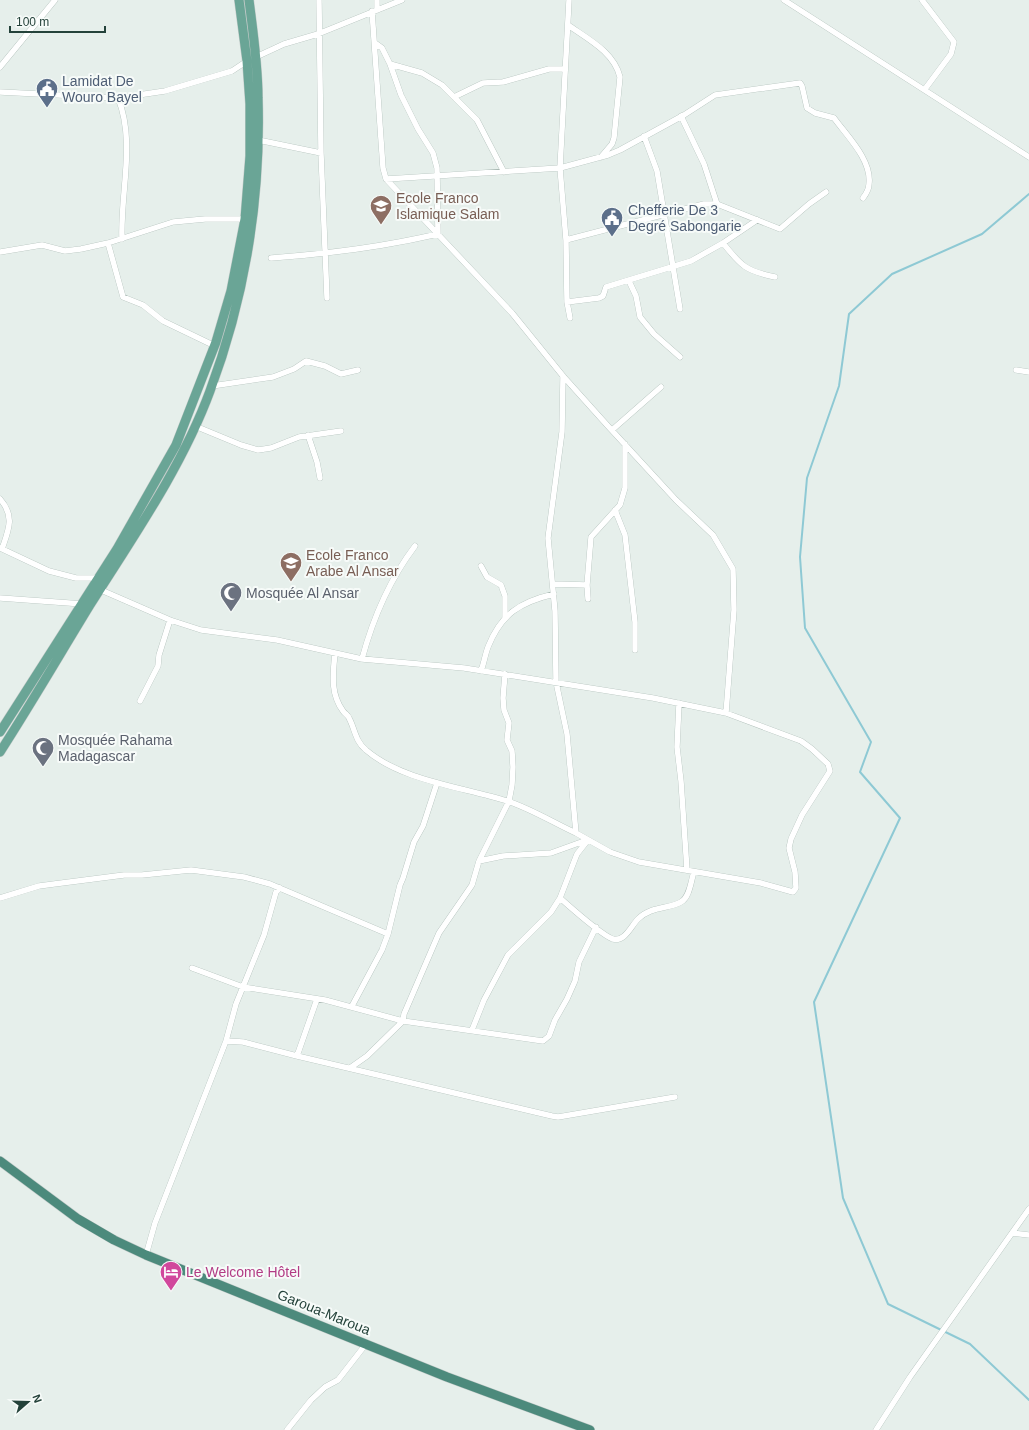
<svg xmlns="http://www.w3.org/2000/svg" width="1029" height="1430" font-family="Arial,sans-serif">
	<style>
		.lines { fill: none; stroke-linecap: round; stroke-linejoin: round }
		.stream { stroke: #8ec9d4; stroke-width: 2 }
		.minor-casing { stroke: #a8b8b2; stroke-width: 6 }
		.primary-casing { stroke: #c2cac8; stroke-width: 10 }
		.trunk-casing { stroke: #c2cac8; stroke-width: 10 }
		.minor { stroke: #fff; stroke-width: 5.5 }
		.primary { stroke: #6aa596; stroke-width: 9 }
		.trunk { stroke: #4c8a7c; stroke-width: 9 }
		.labels { text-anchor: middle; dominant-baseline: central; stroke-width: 4; stroke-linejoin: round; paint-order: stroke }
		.service-label { font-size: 14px; fill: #4e5e75; stroke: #f7fbf9; text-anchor: start }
		.education-label { font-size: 14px; fill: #785e54; stroke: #f7fbf9; text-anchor: start }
		.worship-label { font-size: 14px; fill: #5b616d; stroke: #f7fbf9; text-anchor: start }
		.hotel-label { font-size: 14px; fill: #b23c85; stroke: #f7fbf9; text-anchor: start }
		.street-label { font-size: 14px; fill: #24423a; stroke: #f7fbf9 }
	</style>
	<rect width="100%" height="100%" fill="#e6efeb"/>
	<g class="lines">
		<!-- stream -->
		<path class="stream" d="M 1029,194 L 982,234 L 892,274 L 849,314 L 839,386 L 807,478 L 800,557 L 805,628 L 871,742 L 860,772 L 900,818 L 814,1002 L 843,1198 L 888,1304 L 970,1344 L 1029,1400"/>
		<!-- minor casing -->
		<g class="minor-casing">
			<path id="minor" d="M 319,0 L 321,153 L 327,298
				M 569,0 L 560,168 L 566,240 L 567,302 L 570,318
				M 784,0 L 1029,157
				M 922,0 L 954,42 L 951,54 L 925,89
				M 377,10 L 377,0
				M 372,11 L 383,168 L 386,179 L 512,313 L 563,376 L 607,425 L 676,500 L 713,535 L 733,569 L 734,610 L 726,713
				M 568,25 C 588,39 614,52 620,77 L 614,138 L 612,144 L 601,157
				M 375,43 L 382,48 L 390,64 L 422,73 L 442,85 L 477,120 L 504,172
				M 256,57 L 284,44 L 318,34 L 402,0
				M 0,67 L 55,0
				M 0,92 L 118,98 L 165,91 L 232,71 L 247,61
				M 454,97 L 483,83 L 503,82 L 549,69 L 565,69
				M 118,98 C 136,142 120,193 122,239
				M 681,116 L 704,164 L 717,204
				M 644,136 L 657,171 L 680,309
				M 258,140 L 321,153
				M 386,179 L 560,168 L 608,155 L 620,150 L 684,115 L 715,95 L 800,83 L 802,86 L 807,108 L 815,113 L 834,118 C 847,136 872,160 869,184 C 869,189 866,194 863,198
				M 566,240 L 704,204 L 717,204 L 780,229 L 809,204 L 826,192
				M 108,243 L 123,297 L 143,305 L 163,321 L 215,346
				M 723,243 C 741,266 746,271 775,277
				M 0,252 L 42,245 L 65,251 L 81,249 L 108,243 L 173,222 L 205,219 L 245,219
				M 271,258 C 327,254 382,247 438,234 L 437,168 L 433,153 L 418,129 L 401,95 L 390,64
				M 629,281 L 636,296 L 640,317 L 654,334 L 680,357
				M 567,302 L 599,298 L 603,296 L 606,287 L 691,261 L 723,243 L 757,220
				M 1016,370 L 1029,372
				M 212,386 L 273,377 L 294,369 L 306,361 L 325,366 L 341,374 L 358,370
				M 195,426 L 241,445 L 258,450 L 271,448 L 299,437 L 341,431
				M 612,430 L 661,387
				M 308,435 L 317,462 L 320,478
				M 0,499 C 15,516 9,529 2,549
				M 615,510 L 625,535 L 635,622 L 635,650
				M 0,548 L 49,571 L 76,578 L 98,578
				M 481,566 L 487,577 L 501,585 L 505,596 L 505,617
				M 553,584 L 587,585
				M 101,590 L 170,620 L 201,630 L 277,640 L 362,659 L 464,668 L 653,698 L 726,713 L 801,741 L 812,749 L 828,764 L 830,771 L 802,815 L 791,839 L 789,848 L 795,872 L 796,888 L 793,892 L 761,883 L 639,862 L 610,852 L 576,833 L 567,734 L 556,682 L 555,611 L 548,538 L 562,432 L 563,376
				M 0,598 L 83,604
				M 588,599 L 587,585 L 591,537 L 620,505 L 625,488 L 625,444
				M 335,653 C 333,674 330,693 343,711 C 345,714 348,715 349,718 C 355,729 355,741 366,750 C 402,781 463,787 507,801 C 530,808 554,823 576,833
				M 362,659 C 373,618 390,579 415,546
				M 481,671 C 484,663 485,655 488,647 C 501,614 520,602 554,594
				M 140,701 L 158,666 L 159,655 L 170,620
				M 679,703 L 677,747 L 681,781 L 687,870
				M 479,861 L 503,856 L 551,853 L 587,840
				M 0,898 L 39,886 L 54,884 L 124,875 L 142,875 L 191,870 L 244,877 L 270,884 L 388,934
				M 560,898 C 569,906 603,936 613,939 C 625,942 631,926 638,919 C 651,906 669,909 681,902 C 690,897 691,880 694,872
				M 192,968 L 243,987 L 325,1000 L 403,1021 L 543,1041 L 549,1036 L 555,1020 L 567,999 L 575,981 L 579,962 L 596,927
				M 352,1006 L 382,950 L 388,934 L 400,885 L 403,878 L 414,842 L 423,826 L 437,783
				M 472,1030 L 484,1000 L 508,955 L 551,912 L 560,898 L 577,854 L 588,840
				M 226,1041 L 243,1042 L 297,1056 L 317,999
				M 297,1056 L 552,1116 L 558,1117 L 675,1097
				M 350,1068 L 367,1056 L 403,1021 L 404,1014 L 439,933 L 472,885 L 479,861 L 509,801 L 512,785 L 513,767 L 512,751 L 507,740 L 509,723 L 504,710 L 503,698 L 505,674
				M 1012,1233 L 1029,1235
				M 146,1255 L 155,1223 L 226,1041 L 236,1004 L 264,935 L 276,892 L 280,888
				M 287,1430 L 311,1400 L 325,1387 L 338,1380 L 366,1344
				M 876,1430 L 910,1377 L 1029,1209"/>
		</g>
		<!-- primary casing -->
		<g class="primary-casing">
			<path id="primary" d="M 0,732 L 117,549 L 176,445 L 216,342 L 231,291 L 245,219 L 250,156 L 250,104 L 247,61 L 239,0
				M 0,752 C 31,704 60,654 90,605 C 133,537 182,467 210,391 C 245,297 261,198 258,98 C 258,65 253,32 249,0"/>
		</g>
		<!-- trunk casing -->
		<g class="trunk-casing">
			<path id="trunk" d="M 0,1161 L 78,1219 L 114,1240 L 146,1255 L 447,1377 L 590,1430"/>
		</g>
		<!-- minor -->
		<use href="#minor" class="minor"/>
		<!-- primary -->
		<use href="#primary" class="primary"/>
		<!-- trunk -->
		<use href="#trunk" class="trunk"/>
	</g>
	<!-- icons -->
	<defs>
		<g id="civic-pin" transform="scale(1.15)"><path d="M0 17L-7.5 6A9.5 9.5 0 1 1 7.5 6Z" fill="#5c6f8a" stroke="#f7fbf9"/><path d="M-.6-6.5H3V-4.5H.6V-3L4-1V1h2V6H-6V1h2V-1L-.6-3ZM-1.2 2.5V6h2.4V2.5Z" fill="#fff"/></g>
		<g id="school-pin" transform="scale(1.15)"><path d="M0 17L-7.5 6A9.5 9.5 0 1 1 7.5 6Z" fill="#8d6e63" stroke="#f7fbf9"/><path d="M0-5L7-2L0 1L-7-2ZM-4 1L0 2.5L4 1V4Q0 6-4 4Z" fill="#fff"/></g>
		<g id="mosque-pin" transform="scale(1.15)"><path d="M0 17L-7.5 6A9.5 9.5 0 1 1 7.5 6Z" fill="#6b7280" stroke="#f7fbf9"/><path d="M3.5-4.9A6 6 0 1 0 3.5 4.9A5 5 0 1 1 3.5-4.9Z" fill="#fff"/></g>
		<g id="hotel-pin" transform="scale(1.15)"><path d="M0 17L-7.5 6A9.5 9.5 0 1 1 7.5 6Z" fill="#d1479c" stroke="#f7fbf9"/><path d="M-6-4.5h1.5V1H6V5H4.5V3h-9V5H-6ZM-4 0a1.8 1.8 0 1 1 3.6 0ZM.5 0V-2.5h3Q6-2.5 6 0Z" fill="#fff"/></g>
	</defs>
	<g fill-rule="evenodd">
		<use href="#civic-pin" x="47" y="89"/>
		<use href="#school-pin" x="381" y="206"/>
		<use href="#civic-pin" x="612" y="218"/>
		<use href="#school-pin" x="291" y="563"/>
		<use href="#mosque-pin" x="231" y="593"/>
		<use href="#mosque-pin" x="43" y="748"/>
		<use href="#hotel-pin" x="171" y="1272"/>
	</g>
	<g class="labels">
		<!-- service labels -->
		<g class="service-label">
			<text x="62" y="81">Lamidat De<tspan x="62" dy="16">Wouro Bayel</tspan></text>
			<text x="628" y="210">Chefferie De 3<tspan x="628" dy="16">Degré Sabongarie</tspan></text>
		</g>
		<!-- education labels -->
		<g class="education-label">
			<text x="396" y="198">Ecole Franco<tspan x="396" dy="16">Islamique Salam</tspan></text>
			<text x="306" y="555">Ecole Franco<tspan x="306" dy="16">Arabe Al Ansar</tspan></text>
		</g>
		<!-- worship labels -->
		<g class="worship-label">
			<text x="246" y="593">Mosquée Al Ansar</text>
			<text x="58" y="740">Mosquée Rahama<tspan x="58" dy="16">Madagascar</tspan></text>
		</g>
		<!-- hotel labels -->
		<g class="hotel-label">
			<text x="186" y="1272">Le Welcome Hôtel</text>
		</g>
		<!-- street labels -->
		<g class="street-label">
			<text transform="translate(324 1312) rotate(22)">Garoua-Maroua</text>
		</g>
	</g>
	<!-- north arrow -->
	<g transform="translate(28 1402) rotate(70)" stroke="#f7fbf9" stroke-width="3" paint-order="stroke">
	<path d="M0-3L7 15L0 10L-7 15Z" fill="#24423a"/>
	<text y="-6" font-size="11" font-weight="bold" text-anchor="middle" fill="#24423a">N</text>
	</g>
	<!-- scale -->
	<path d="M10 26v6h95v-6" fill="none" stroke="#24423a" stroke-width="2"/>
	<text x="16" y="26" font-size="12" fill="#24423a" stroke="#f7fbf9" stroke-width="3" paint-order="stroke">100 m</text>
</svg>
